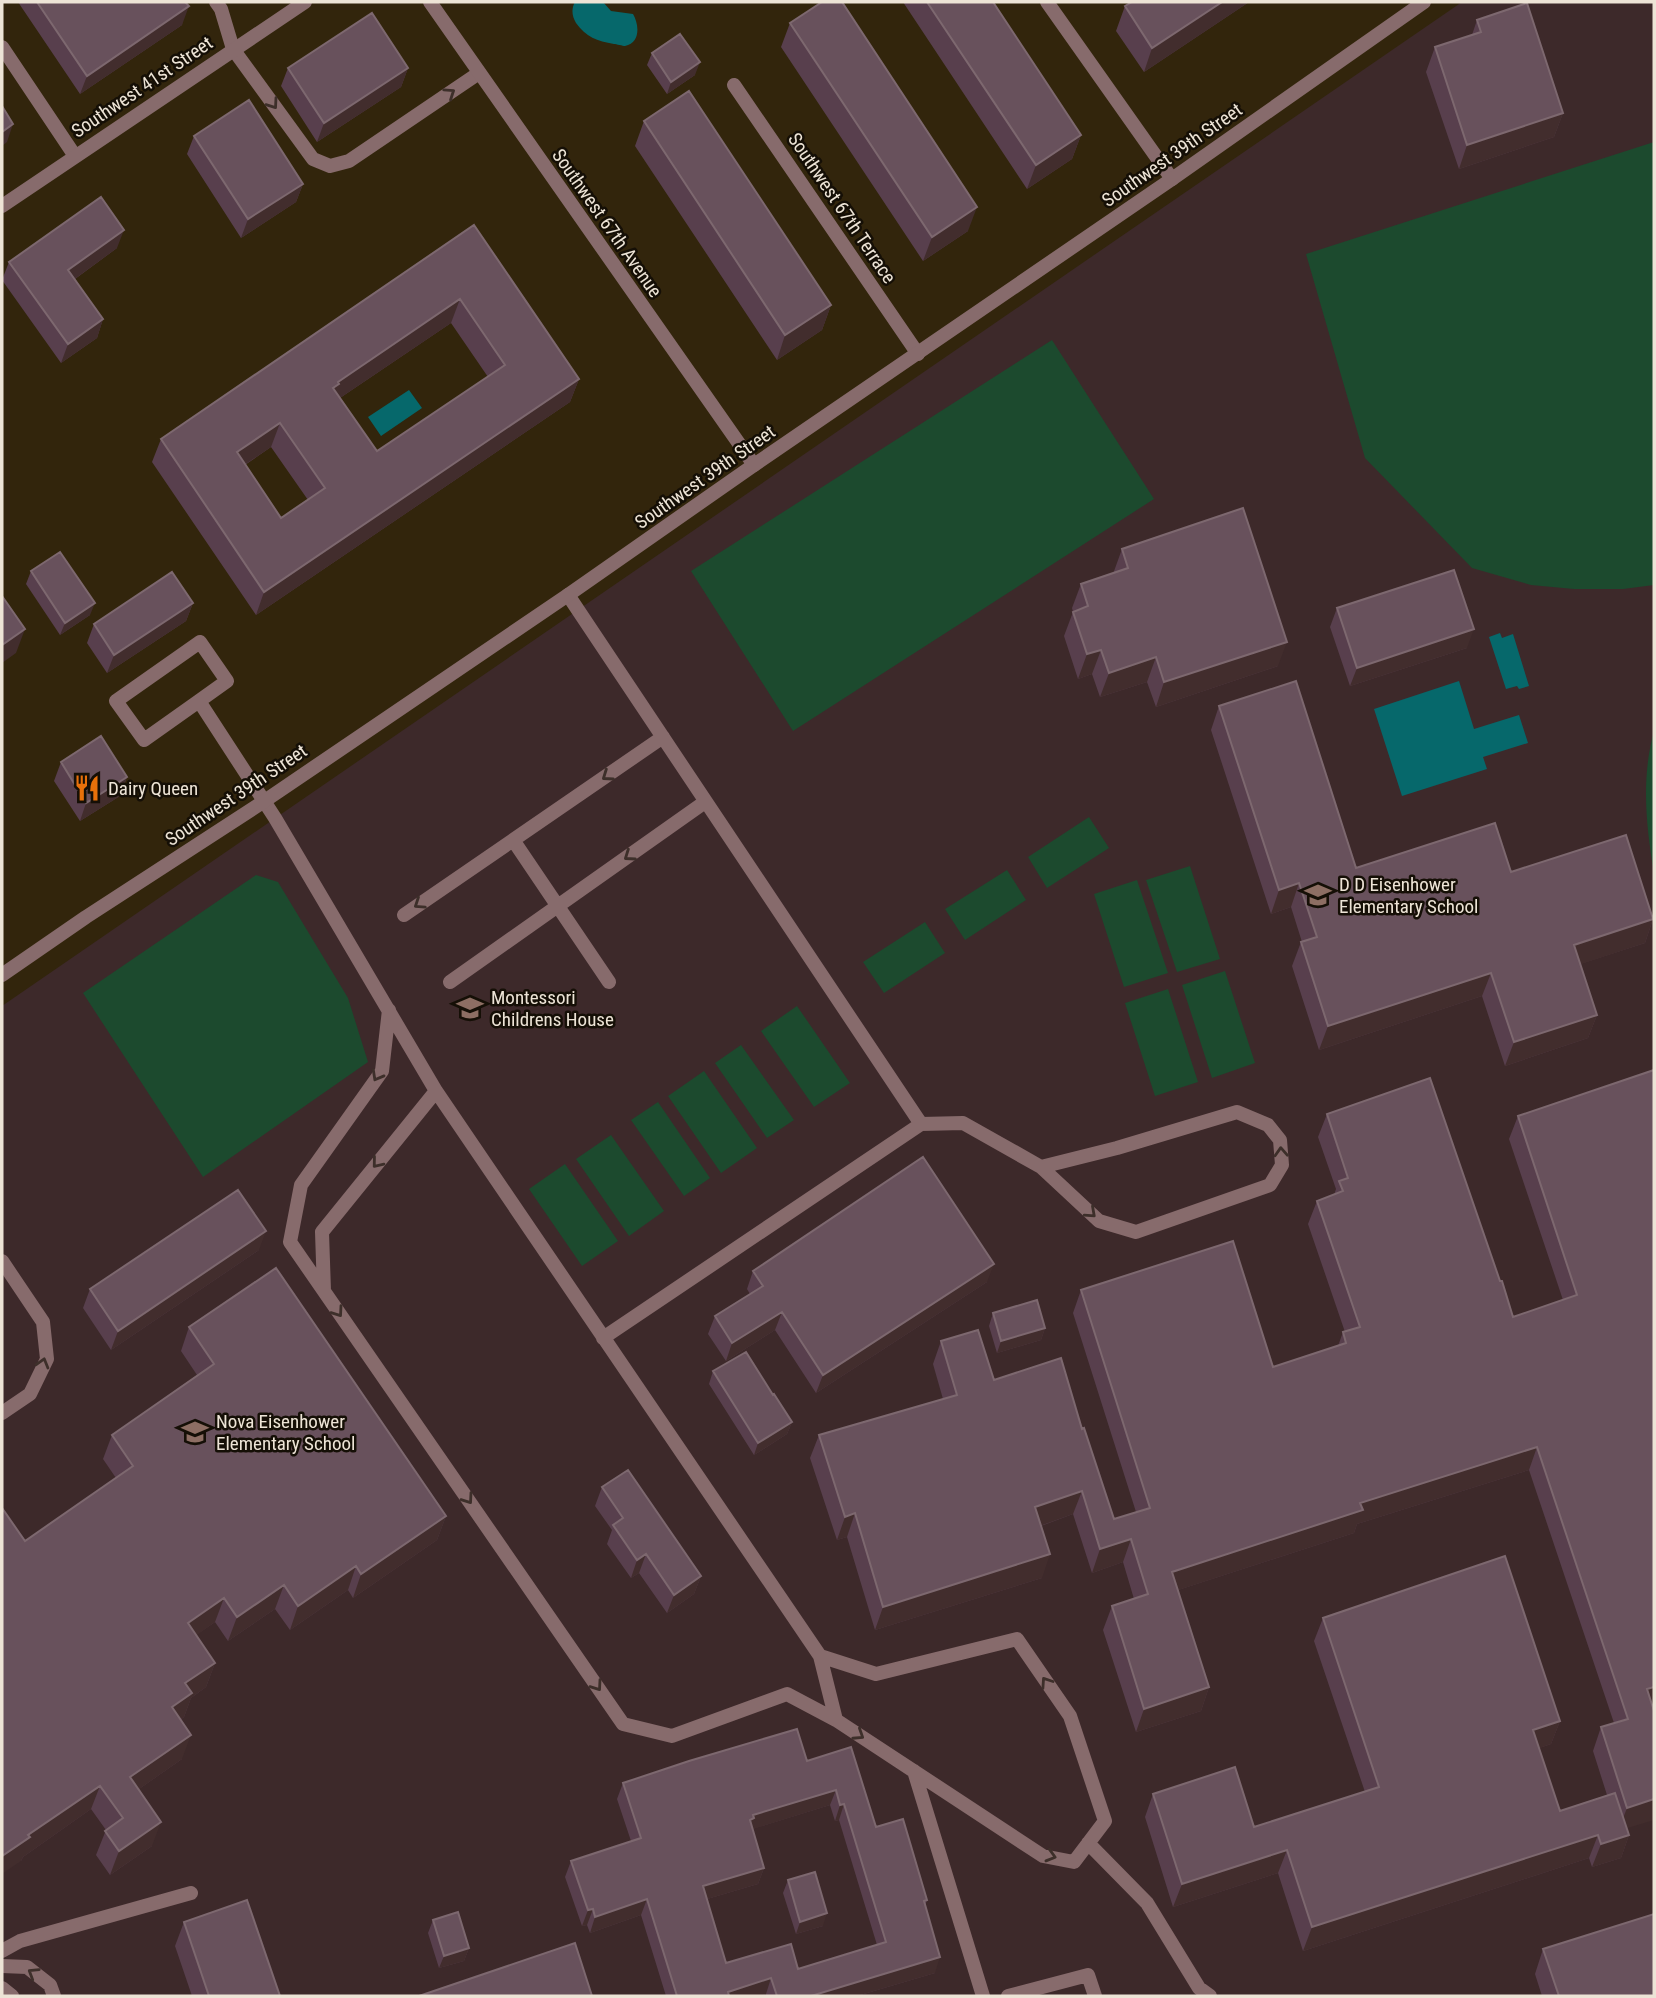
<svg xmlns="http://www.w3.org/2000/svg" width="1656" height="1998" font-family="'Roboto Condensed',sans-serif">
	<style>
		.education { fill: #3d292a }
		.green { fill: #1c4a2e }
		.water { fill: #06686b }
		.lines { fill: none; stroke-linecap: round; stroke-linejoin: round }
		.service { stroke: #876b6c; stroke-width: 14 }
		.minor { stroke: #876b6c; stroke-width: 14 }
		.tertiary { stroke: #876b6c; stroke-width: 14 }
		.wall { fill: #583f4d; fill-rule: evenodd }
		.shaded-wall { fill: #422d2d }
		.building { fill: #68515c; stroke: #7d686f; stroke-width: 2; fill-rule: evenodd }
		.oneway { stroke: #3d2f2a }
		.labels { text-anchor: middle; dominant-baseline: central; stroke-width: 5; stroke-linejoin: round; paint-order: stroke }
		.street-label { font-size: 19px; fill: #ede4d6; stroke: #150f06 }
		.poi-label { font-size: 19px; fill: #ede4d6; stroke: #150f06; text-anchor: start }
	</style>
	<rect width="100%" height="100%" fill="#32250c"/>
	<!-- education -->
	<path class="education" d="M 1462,2 L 1654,2 L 1654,1996 L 2,1996 L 2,1006 Z"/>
	<!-- green -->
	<path class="green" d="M 1654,142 L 1654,585 L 1623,589 L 1574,589 L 1531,585 L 1472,568 L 1365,458 L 1306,254 Z
		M 1052,340 L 1154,499 L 793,731 L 691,571 Z
		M 1654,731 L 1654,873 C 1646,826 1641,778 1654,731 Z
		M 1089,817 L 1109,848 L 1047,888 L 1028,857 Z
		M 1190,866 L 1220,959 L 1177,972 L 1146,880 Z
		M 1007,870 L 1026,900 L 965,940 L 945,909 Z
		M 256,875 L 278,882 L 348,998 L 368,1062 L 203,1177 L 83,993 Z
		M 1137,880 L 1168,973 L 1124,987 L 1094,894 Z
		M 925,922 L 945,953 L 884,993 L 863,962 Z
		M 1225,971 L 1255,1063 L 1212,1078 L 1182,985 Z
		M 1168,989 L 1198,1082 L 1155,1096 L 1125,1003 Z
		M 797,1006 L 850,1083 L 814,1107 L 761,1031 Z
		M 741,1045 L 794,1120 L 767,1138 L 715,1063 Z
		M 704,1071 L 757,1148 L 721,1173 L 668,1096 Z
		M 658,1102 L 710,1178 L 684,1196 L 631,1120 Z
		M 611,1135 L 664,1211 L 629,1236 L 576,1159 Z
		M 565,1164 L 618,1241 L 582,1266 L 529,1189 Z"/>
	<!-- water -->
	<path class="water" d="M 575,2 L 603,2 L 611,11 L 633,14 C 639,24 641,43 625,46 C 623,46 616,44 614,44 C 597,41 586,37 576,23 C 572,16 571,9 575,2 Z
		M 409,390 L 422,408 L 381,436 L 368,417 Z
		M 1500,633 L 1502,638 L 1513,634 L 1529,686 L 1519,689 L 1517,686 L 1506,689 L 1489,637 Z
		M 1459,681 L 1474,729 L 1519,715 L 1528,743 L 1483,757 L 1487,769 L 1402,796 L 1374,709 Z"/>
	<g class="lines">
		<!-- service -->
		<path class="service" d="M 216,2 L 221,9 L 233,49 L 313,159 L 330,166 L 349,161 L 479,73
			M 2,47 L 75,156
			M 568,595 L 921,1124 L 603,1338
			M 199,701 L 144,740 L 116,701 L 200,642 L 227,681 L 199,701 L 275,818 L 436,1091 L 820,1656 L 836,1720 L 1043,1856 L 1074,1862 L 1105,1821 L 1070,1716 L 1017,1639 L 876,1674 L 820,1656
			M 513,840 L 609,982
			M 404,915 L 663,737
			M 450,982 L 705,802
			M 389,1010 L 382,1071 L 301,1185 L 290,1242 L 623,1724 L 672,1736 L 787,1694 L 836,1720
			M 921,1124 L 963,1123 L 1041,1167 L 1099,1221 L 1136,1232 L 1270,1185 L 1282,1165 L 1280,1140 L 1268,1125 L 1237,1112 L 1117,1148 L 1041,1167
			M 2,1261 L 43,1322 L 47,1359 L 30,1394 L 2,1413
			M 324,1291 L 322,1232 L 436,1091
			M 914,1771 L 983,1996
			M 1088,1843 L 1147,1903 L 1199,1988 L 1210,1996
			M 2,1951 L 20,1941 L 191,1893
			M 2,1966 L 27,1967 L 50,1985 L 54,1996
			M 2,1988 L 12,1996
			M 1008,1996 L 1088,1975 L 1095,1996"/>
		<!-- minor -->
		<path class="minor" d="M 430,2 L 754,465
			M 1047,2 L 1172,179
			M 734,85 L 918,354
			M 2,206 L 305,2"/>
		<!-- tertiary -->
		<path class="tertiary" d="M 2,975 L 86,917 L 263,802 L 568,595 L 754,465 L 1172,179 L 1424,2"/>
	</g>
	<!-- wall -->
	<path class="wall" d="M 18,2 L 185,2 L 182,25 L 80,94 Z
		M 903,2 L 993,2 L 1081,135 L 1072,159 L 1027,189 Z
		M 1132,2 L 1249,2 L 1144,72 L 1116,31 L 1125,6 Z
		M 1477,20 L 1563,113 L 1554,137 L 1459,169 L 1426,72 L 1435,47 L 1472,35 Z
		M 790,23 L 968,231 L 923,261 L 781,47 Z
		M 652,53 L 695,75 L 667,94 L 647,65 Z
		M 288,68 L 408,68 L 401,87 L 317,142 L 281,86 Z
		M 644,121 L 831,305 L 822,330 L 777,360 L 635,146 Z
		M 194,136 L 303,184 L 296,202 L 241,238 L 187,154 Z
		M 474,225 L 579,379 L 570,402 L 256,615 L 152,462 L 161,439 ZM 451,323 L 488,377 L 377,451 L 340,398 ZM 271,447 L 308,500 L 281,518 L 245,465 Z
		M 117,248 L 75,279 L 103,319 L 97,338 L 61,363 L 2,280 L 9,262 Z
		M 1122,549 L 1278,666 L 1156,707 L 1147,682 L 1100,697 L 1092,674 L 1078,679 L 1064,636 L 1073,612 L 1072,608 L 1081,584 L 1113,574 Z
		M 31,571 L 90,615 L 60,635 L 26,584 Z
		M 193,603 L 186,621 L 107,673 L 87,643 L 94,624 Z
		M 1337,608 L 1467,648 L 1350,686 L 1330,627 Z
		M 1219,706 L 1356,868 L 1511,872 L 1653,919 L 1645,943 L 1580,964 L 1597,1015 L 1588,1038 L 1505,1066 L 1482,996 L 1319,1050 L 1292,966 L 1301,942 L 1302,942 L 1291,907 L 1271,914 L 1211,730 Z
		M 61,762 L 127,777 L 120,796 L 80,821 L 54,781 Z
		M 1654,1070 L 1653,1707 L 1627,1829 L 1629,1835 L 1621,1858 L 1592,1867 L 1589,1858 L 1303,1951 L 1278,1873 L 1173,1907 L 1145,1817 L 1153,1794 L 1254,1827 L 1365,1792 L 1314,1641 L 1323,1618 L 1560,1721 L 1551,1744 L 1539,1748 L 1560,1811 L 1607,1795 L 1593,1751 L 1601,1727 L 1614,1723 L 1529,1470 L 1357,1524 L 1354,1533 L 1178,1590 L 1209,1687 L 1201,1711 L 1136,1732 L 1103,1630 L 1112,1606 L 1134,1599 L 1123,1562 L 1092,1573 L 1073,1514 L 1041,1526 L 1042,1578 L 875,1630 L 847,1537 L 837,1540 L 810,1458 L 819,1435 L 943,1399 L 933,1364 L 941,1341 L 994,1380 L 1082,1429 L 1114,1519 L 1136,1512 L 1073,1313 L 1081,1290 L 1273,1367 L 1338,1346 L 1343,1332 L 1345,1332 L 1308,1224 L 1317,1201 L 1334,1195 L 1336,1189 L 1318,1137 L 1327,1114 L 1513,1317 L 1563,1300 L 1509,1139 L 1518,1116 Z
		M 259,1250 L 111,1350 L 83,1308 L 90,1289 Z
		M 753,1271 L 987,1282 L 816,1393 L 775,1330 L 726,1361 L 708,1334 L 715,1316 L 750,1294 L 747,1289 Z
		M 993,1313 L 1045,1328 L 1041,1340 L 997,1353 L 989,1326 Z
		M 189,1327 L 446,1516 L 437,1540 L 353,1598 L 348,1590 L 290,1630 L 275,1609 L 228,1641 L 215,1622 L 196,1635 L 215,1663 L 206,1687 L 191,1698 L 184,1717 L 180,1720 L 182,1759 L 139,1789 L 152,1846 L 110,1875 L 96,1855 L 106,1830 L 91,1809 L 23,1857 L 21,1861 L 25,1541 L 116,1478 L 103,1459 L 112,1435 L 197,1375 L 181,1351 Z
		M 713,1371 L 773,1395 L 792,1422 L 787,1434 L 754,1455 L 709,1384 Z
		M 602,1487 L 701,1576 L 694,1594 L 667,1613 L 639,1573 L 631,1578 L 607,1544 L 612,1530 L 595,1506 Z
		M 807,1761 L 876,1827 L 927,1900 L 925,1906 L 935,1973 L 857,1996 L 766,1996 L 766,1994 L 759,1996 L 666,1996 L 641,1915 L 590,1933 L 587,1925 L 582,1926 L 565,1877 L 571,1861 L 631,1841 L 617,1799 L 623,1783 ZM 830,1805 L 835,1821 L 839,1820 L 877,1945 L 798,1969 L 726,1963 L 707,1899 L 758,1884 L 764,1868 L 752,1829 Z
		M 788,1880 L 823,1926 L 796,1934 L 783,1893 Z
		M 433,1920 L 469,1948 L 464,1961 L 439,1968 L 428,1933 Z
		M 184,1922 L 280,1996 L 192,1996 L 175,1946 Z
		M 1543,1949 L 1654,1996 L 1542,1996 L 1535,1974 Z"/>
	<!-- shaded-wall -->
	<path class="shaded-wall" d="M 1222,2 L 1249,2 L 1144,72 L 1152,48 Z
		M 189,6 L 182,25 L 80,94 L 87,76 Z
		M 700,62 L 695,75 L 667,94 L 671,82 Z
		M 408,68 L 401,87 L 317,142 L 324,123 Z
		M 1563,113 L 1554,137 L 1459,169 L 1467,145 Z
		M 13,124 L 7,142 L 2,146 L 2,132 Z
		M 1081,135 L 1072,159 L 1027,189 L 1036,165 Z
		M 303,184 L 296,202 L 241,238 L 248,219 Z
		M 977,207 L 968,231 L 923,261 L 932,237 Z
		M 124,230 L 117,248 L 61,289 L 68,270 Z
		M 460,299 L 451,323 L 331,404 L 333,388 L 338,382 Z
		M 831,305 L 822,330 L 777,360 L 785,335 Z
		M 103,319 L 97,338 L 61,363 L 68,344 Z
		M 579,379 L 570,402 L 256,615 L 264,592 Z
		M 280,423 L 271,447 L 228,476 L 237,452 Z
		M 95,603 L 90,615 L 60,635 L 65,623 Z
		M 193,603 L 186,621 L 107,673 L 114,655 Z
		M 25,629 L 16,653 L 2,663 L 2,645 Z
		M 1474,629 L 1467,648 L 1350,686 L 1357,668 Z
		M 1287,642 L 1278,666 L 1156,707 L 1164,682 Z
		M 1101,650 L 1092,674 L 1078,679 L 1087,654 Z
		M 1156,657 L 1147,682 L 1100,697 L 1109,673 Z
		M 127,777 L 120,796 L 80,821 L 86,803 Z
		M 1299,883 L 1291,907 L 1271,914 L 1279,890 Z
		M 1653,919 L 1645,943 L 1566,969 L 1574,945 Z
		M 1491,973 L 1482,996 L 1319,1050 L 1328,1026 Z
		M 1597,1015 L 1588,1038 L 1505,1066 L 1514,1042 Z
		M 266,1231 L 259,1250 L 111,1350 L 118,1331 Z
		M 994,1264 L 987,1282 L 816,1393 L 823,1375 Z
		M 782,1312 L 775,1330 L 726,1361 L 732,1343 Z
		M 1045,1328 L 1041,1340 L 997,1353 L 1001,1341 Z
		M 792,1422 L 787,1434 L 754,1455 L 758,1443 Z
		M 1537,1447 L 1529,1470 L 1357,1524 L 1354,1533 L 1163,1595 L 1172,1572 L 1360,1503 Z
		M 1082,1491 L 1073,1514 L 1026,1531 L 1035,1507 Z
		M 855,1513 L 847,1537 L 837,1540 L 845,1517 Z
		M 446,1516 L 437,1540 L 353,1598 L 361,1574 Z
		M 1131,1539 L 1123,1562 L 1092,1573 L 1100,1549 Z
		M 646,1554 L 639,1573 L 631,1578 L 637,1560 Z
		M 1050,1554 L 1042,1578 L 875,1630 L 883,1607 Z
		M 356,1566 L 348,1590 L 290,1630 L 298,1606 Z
		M 701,1576 L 694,1594 L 667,1613 L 674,1595 Z
		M 284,1585 L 275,1609 L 228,1641 L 237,1617 Z
		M 224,1598 L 215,1622 L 180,1647 L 188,1623 Z
		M 215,1663 L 206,1687 L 191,1698 L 184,1717 L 163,1731 L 172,1707 L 185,1683 Z
		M 1209,1687 L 1201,1711 L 1136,1732 L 1144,1709 Z
		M 1654,1687 L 1654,1707 L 1639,1712 L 1647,1689 Z
		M 1560,1721 L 1551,1744 L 1525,1753 L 1533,1730 Z
		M 191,1735 L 182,1759 L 122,1801 L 130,1777 Z
		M 100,1786 L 91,1809 L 23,1857 L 21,1861 L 2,1874 L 2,1856 L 28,1835 Z
		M 836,1790 L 830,1805 L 750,1830 L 750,1820 L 753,1815 Z
		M 1654,1799 L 1654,1820 L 1618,1831 L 1627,1808 Z
		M 844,1804 L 839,1820 L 835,1821 L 840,1805 Z
		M 161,1822 L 152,1846 L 110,1875 L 119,1851 Z
		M 1598,1835 L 1589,1858 L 1303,1951 L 1312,1927 Z
		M 1629,1835 L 1621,1858 L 1592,1867 L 1601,1844 Z
		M 1287,1850 L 1278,1873 L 1173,1907 L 1182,1884 Z
		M 764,1868 L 758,1884 L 697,1902 L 703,1886 Z
		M 647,1899 L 641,1915 L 590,1933 L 595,1917 Z
		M 593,1909 L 587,1925 L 582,1926 L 588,1910 Z
		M 827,1913 L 823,1926 L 796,1934 L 800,1922 Z
		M 469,1948 L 464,1961 L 439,1968 L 444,1956 Z
		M 940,1957 L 935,1973 L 857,1996 L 811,1996 Z
		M 771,1978 L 766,1994 L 759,1996 L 726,1996 L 728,1992 Z"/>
	<!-- building -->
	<path class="building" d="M 37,2 L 185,2 L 189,6 L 87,76 Z
		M 822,2 L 842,2 L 977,207 L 932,237 L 790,23 Z
		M 927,2 L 993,2 L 1081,135 L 1036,165 Z
		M 1132,2 L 1222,2 L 1152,48 L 1125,6 Z
		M 1527,3 L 1563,113 L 1467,145 L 1435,47 L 1481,32 L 1477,20 Z
		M 372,13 L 408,68 L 324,123 L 288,68 Z
		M 680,34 L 700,62 L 671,82 L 652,53 Z
		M 689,91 L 831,305 L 785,335 L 644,121 Z
		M 249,100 L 303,184 L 248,219 L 194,136 Z
		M 2,106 L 13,124 L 2,132 Z
		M 101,197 L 124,230 L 68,270 L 103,319 L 68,344 L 9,262 Z
		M 474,225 L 579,379 L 264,592 L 161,439 ZM 460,299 L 505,365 L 377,451 L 333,388 L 339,384 L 338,382 ZM 280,423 L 325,488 L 281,518 L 237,452 Z
		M 1243,508 L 1287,642 L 1164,682 L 1156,657 L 1109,673 L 1101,650 L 1087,654 L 1073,612 L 1088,606 L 1081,584 L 1128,568 L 1122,549 Z
		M 60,552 L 95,603 L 65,623 L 31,571 Z
		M 1454,570 L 1474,629 L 1357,668 L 1337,608 Z
		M 172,572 L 193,603 L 114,655 L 94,624 Z
		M 2,596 L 25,629 L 2,645 Z
		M 1296,681 L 1356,868 L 1495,823 L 1511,872 L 1626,835 L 1653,919 L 1574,945 L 1597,1015 L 1514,1042 L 1491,973 L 1328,1026 L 1301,942 L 1317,937 L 1299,883 L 1279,890 L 1219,706 Z
		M 101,736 L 127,777 L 86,803 L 61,762 Z
		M 1654,1070 L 1654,1687 L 1647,1689 L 1654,1711 L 1654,1799 L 1627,1808 L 1601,1727 L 1628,1719 L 1537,1447 L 1360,1503 L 1363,1510 L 1172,1572 L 1209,1687 L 1144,1709 L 1112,1606 L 1148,1594 L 1131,1539 L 1100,1549 L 1082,1491 L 1035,1507 L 1050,1554 L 883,1607 L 855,1513 L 845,1517 L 819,1435 L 957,1395 L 941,1341 L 978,1330 L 994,1380 L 1061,1358 L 1082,1429 L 1084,1428 L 1114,1519 L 1150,1508 L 1081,1290 L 1233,1241 L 1273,1367 L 1346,1343 L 1343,1332 L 1360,1327 L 1317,1201 L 1343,1191 L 1339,1181 L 1348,1178 L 1327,1114 L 1430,1078 L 1500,1281 L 1502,1281 L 1513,1317 L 1577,1295 L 1518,1116 Z
		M 923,1157 L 994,1264 L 823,1375 L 782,1312 L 732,1343 L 715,1316 L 763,1286 L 753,1271 Z
		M 238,1190 L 266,1231 L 118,1331 L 90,1289 Z
		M 276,1268 L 446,1516 L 361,1574 L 356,1566 L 298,1606 L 284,1585 L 237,1617 L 224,1598 L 188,1623 L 215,1663 L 185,1683 L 192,1693 L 172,1707 L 191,1735 L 130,1777 L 161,1822 L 119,1851 L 105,1831 L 123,1818 L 100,1786 L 28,1835 L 30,1837 L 2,1856 L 2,1508 L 25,1541 L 133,1466 L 112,1435 L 214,1364 L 189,1327 Z
		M 1037,1300 L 1045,1328 L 1001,1341 L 993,1313 Z
		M 746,1352 L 773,1395 L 774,1394 L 792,1422 L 758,1443 L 713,1371 Z
		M 628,1470 L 701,1576 L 674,1595 L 646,1554 L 637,1560 L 613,1525 L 623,1518 L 602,1487 Z
		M 1505,1556 L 1560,1721 L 1533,1730 L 1560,1811 L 1615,1793 L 1629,1835 L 1601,1844 L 1598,1835 L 1312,1927 L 1287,1850 L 1182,1884 L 1153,1794 L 1235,1767 L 1254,1827 L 1379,1787 L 1323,1618 Z
		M 797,1729 L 807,1761 L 851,1747 L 876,1827 L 903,1819 L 927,1900 L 924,1901 L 940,1957 L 811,1996 L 777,1996 L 771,1978 L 728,1992 L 729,1996 L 677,1996 L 647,1899 L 595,1917 L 593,1909 L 588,1910 L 571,1861 L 641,1838 L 623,1783 L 689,1761 ZM 836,1790 L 840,1805 L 844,1804 L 886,1942 L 798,1969 L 791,1944 L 726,1963 L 703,1886 L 764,1868 L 750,1820 L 754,1818 L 753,1815 Z
		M 815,1872 L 827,1913 L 800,1922 L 788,1880 Z
		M 247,1900 L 280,1996 L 209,1996 L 184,1922 Z
		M 458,1912 L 469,1948 L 444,1956 L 433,1920 Z
		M 1654,1914 L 1654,1996 L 1559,1996 L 1543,1949 Z
		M 575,1943 L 592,1996 L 419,1996 Z"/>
	<!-- one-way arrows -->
	<defs><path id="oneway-chevron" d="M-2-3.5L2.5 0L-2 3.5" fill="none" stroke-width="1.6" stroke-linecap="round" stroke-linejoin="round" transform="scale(1.75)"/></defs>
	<g class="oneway">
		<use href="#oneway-chevron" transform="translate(450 93) rotate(-34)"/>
		<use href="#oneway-chevron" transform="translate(273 104) rotate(55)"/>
		<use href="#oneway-chevron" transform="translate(607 776) rotate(145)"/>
		<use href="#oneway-chevron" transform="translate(629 856) rotate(145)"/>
		<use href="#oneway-chevron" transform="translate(419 904) rotate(146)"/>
		<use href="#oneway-chevron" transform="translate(377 1076) rotate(119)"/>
		<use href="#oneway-chevron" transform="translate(1281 1152) rotate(-93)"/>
		<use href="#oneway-chevron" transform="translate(377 1163) rotate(129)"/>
		<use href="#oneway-chevron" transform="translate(1091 1213) rotate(42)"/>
		<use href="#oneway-chevron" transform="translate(338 1312) rotate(55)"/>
		<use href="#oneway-chevron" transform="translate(43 1363) rotate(-74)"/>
		<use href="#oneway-chevron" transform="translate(468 1499) rotate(55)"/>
		<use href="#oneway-chevron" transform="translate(1046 1682) rotate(-124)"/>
		<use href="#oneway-chevron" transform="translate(597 1686) rotate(55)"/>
		<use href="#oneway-chevron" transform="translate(859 1735) rotate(33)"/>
		<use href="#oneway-chevron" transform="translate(1051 1856) rotate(16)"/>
		<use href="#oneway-chevron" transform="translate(33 1973) rotate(-148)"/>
	</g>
	<!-- icons -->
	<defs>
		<g id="restaurant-bare" transform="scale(2.1)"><path d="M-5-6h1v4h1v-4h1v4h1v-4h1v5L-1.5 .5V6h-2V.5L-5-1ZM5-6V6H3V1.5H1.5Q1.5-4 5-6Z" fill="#e8710a" stroke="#150f06" stroke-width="2.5" paint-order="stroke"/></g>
		<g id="school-bare" transform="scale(2.1)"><path d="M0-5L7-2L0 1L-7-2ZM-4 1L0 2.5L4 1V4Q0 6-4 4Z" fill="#8d6e63" stroke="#150f06" stroke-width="2.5" paint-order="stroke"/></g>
	</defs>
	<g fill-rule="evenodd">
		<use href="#restaurant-bare" x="87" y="788"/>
		<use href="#school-bare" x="1318" y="895"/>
		<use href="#school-bare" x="470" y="1008"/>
		<use href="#school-bare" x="195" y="1432"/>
	</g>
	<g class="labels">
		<!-- street labels -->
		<g class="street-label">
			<text transform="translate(142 87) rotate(-34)">Southwest 41st Street</text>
			<text transform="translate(1172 155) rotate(-35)">Southwest 39th Street</text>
			<text transform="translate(842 208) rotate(56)">Southwest 67th Terrace</text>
			<text transform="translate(607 223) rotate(55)">Southwest 67th Avenue</text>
			<text transform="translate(705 477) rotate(-35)">Southwest 39th Street</text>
			<text transform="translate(236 795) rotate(-34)">Southwest 39th Street</text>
		</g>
		<!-- poi labels -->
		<g class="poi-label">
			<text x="108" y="788">Dairy Queen</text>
			<text x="1339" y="884">D D Eisenhower<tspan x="1339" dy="22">Elementary School</tspan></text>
			<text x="491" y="997">Montessori<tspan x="491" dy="22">Childrens House</tspan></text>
			<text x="216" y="1421">Nova Eisenhower<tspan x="216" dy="22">Elementary School</tspan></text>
		</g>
	</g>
	<!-- border -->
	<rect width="1656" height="1998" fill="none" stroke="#ede4d6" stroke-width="7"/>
</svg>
